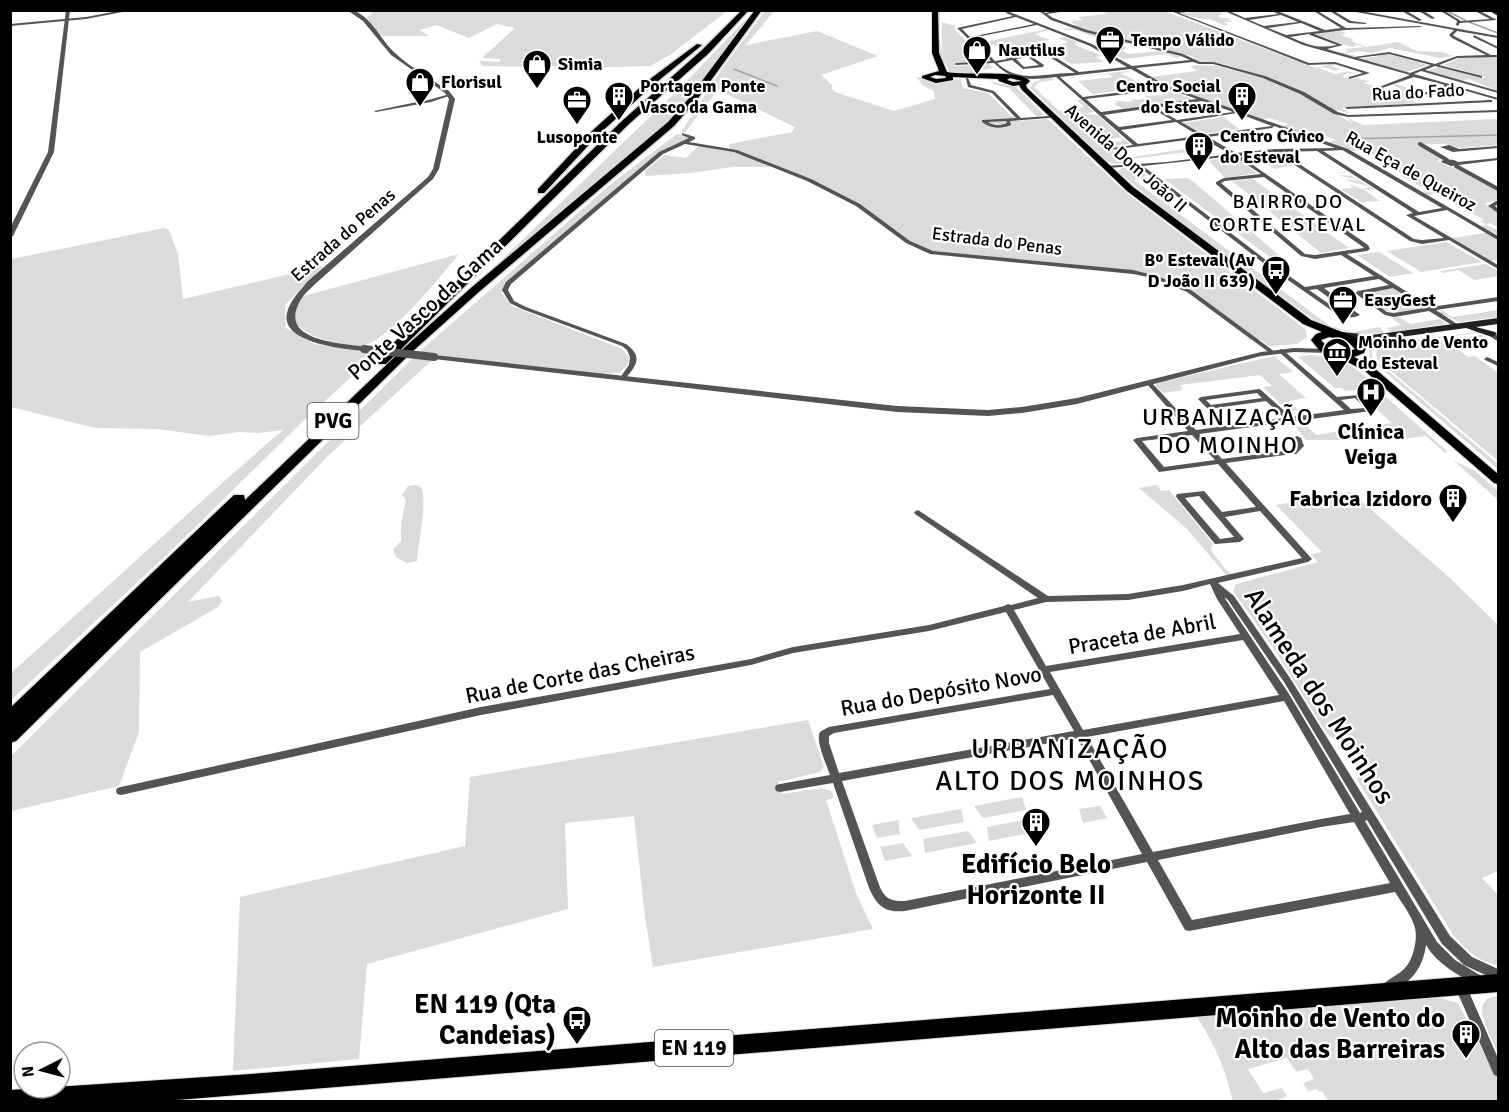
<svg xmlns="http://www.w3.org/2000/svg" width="1509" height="1112" font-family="Signika,sans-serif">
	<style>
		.green { fill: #dbdbdb }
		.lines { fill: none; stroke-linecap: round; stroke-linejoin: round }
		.stream { stroke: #a2a2a2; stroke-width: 1.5 }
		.primary-casing { stroke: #dbdbdb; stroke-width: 2 }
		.motorway-casing { stroke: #dbdbdb; stroke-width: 3 }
		.pedestrian { stroke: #545454; stroke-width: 4 }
		.minor { fill: #545454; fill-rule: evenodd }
		.tertiary { fill: #545454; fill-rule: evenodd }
		.secondary { fill: #212121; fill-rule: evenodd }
		.primary { fill: #000; fill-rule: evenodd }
		.motorway { fill: #000; fill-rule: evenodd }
		.tertiary-bridge { stroke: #545454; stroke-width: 8 }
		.labels { text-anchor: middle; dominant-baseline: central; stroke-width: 4.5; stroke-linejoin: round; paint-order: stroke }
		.far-poi-label { font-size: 18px; font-weight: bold; fill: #000; stroke: #fff; text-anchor: start }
		.far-street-label { font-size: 18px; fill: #000; stroke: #fff }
		.far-neighbourhood-label { font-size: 20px; letter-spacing: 1.5px; fill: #000; stroke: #fff }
		.shield { fill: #fff; stroke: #4c4c4c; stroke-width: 1.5 }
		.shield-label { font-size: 21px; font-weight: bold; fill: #000 }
		.street-label { font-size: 22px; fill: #000; stroke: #fff }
		.poi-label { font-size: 22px; font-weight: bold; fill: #000; stroke: #fff }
		.neighbourhood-label { font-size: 24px; letter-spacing: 1.5px; fill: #000; stroke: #fff }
		.near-street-label { font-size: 27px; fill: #000; stroke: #fff }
		.near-poi-label { font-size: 27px; font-weight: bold; fill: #000; stroke: #fff; text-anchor: end }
		.near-neighbourhood-label { font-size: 28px; letter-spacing: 1.5px; fill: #000; stroke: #fff }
	</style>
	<rect width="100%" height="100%" fill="#fff"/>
	<!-- green -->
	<path class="green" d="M 375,10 L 727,11 L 670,55 L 650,66 L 583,68 L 536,65 L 533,67 L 483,66 L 479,61 L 500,62 L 500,59 L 482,58 L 515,28 L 497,24 L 469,38 L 436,25 L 420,30 L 429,36 L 379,36 L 367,17 Z
		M 765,11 L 774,11 L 746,45 L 817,31 L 878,56 L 821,75 L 833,86 L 831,88 L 835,92 L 894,111 L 935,99 L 934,91 L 922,85 L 917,77 L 949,80 L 961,79 L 963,88 L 988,93 L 1011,116 L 1014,116 L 1015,121 L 1048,119 L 1124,191 L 1305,329 L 1307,337 L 1297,344 L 1269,346 L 1261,340 L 1250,340 L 1189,291 L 1173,283 L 1133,272 L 932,253 L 919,248 L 858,205 L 809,180 L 774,167 L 732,167 L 691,173 L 645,176 L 645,171 L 664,155 L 686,158 L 699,145 L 733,150 L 729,148 L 729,144 L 792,132 L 795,127 L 718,90 L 685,132 L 681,132 L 722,69 Z
		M 938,11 L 940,11 L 939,37 L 946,69 L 951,72 C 941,63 941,36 942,22 L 955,26 L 954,29 L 986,61 L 953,63 L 955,66 L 989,64 L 993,68 L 973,72 L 973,76 L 948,72 L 943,69 L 936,38 Z
		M 1102,11 L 1164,11 L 1316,68 L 1331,64 L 1333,64 L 1342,66 L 1329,65 L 1340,69 L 1336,71 L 1323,67 L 1319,68 L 1334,74 C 1344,74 1342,69 1359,74 L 1347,73 L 1342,77 L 1352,79 L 1360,77 L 1357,79 L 1370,81 L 1364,83 L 1390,90 L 1398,88 L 1392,85 L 1397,84 L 1420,93 L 1408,98 L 1416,103 L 1342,108 L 1350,114 L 1335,109 L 1338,111 L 1328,108 L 1330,107 C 1297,87 1263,75 1226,65 C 1215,62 1204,64 1194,60 L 1194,57 L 1089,31 L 1073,26 L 1076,25 L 1070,21 L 1082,20 L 1078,17 L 1107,14 Z
		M 1217,11 L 1224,14 L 1218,15 L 1220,18 L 1232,18 L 1227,19 L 1234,23 L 1224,21 L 1228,25 C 1221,26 1219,23 1215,21 C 1206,18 1193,19 1179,13 Z
		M 753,12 L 677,115 L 469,291 L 680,88 Z
		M 1073,28 L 1130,43 L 1122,45 L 1126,47 L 1123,51 L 1128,54 L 1162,51 L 1183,57 L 1175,58 L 1167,54 L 1123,59 L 1104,49 L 1116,46 L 1076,30 L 1059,30 Z
		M 1046,29 L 1049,30 L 1034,34 L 1050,40 L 1027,43 C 1041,43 1051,49 1065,46 L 1062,44 L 1068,42 L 1058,38 L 1065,37 L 1080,43 L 1074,44 C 1084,50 1093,51 1102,56 L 1096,57 L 1104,62 L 1071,64 L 1060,57 L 1066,56 L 1054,49 L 1013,55 C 1002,46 994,44 980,44 L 975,39 L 985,42 Z
		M 1340,31 L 1346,33 L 1341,35 L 1354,40 L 1351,41 L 1366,47 L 1398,42 L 1417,51 L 1441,52 L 1453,56 L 1440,58 L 1390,48 L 1372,53 L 1358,51 L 1345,54 L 1356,55 L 1351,57 L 1339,53 L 1348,52 L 1345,49 L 1364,47 L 1354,44 L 1356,46 L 1352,47 L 1313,34 Z
		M 1383,53 L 1388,54 L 1428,65 L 1407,72 L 1360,59 L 1375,57 Z
		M 1498,56 L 1498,91 L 1469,79 L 1462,81 L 1425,71 L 1438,67 L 1483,78 L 1485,77 L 1444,65 L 1459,58 Z
		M 1197,65 L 1217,66 L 1267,79 L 1286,87 L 1354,124 L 1347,118 L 1363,125 L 1498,119 L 1498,145 L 1460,148 L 1445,144 L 1421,144 L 1442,158 L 1437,161 L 1450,167 L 1459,168 L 1498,190 L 1498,200 L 1485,203 L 1490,208 L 1498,213 L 1498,227 L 1489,223 L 1486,225 L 1498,230 L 1498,235 L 1481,226 L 1486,224 L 1480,221 L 1484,220 L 1479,217 L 1434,193 L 1431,195 L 1423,194 L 1425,193 L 1423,191 L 1430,191 L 1401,176 L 1404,175 L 1365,150 L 1354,151 L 1329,142 L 1336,140 L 1306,130 L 1300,132 L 1315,135 L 1310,136 L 1282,127 L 1288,124 L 1269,118 L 1262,120 L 1168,87 L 1151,77 L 1197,71 L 1190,66 Z
		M 1128,71 L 1130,72 L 1120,73 L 1148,87 L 1093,94 L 1078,81 L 1113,77 L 1109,74 L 1065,78 Z
		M 1050,77 L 1054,80 L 1039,82 L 1034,87 L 1059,111 L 1084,107 L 1077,100 L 1080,99 L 1094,112 L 1085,114 L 1098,115 L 1122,137 L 1105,140 L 1109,143 L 1122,141 L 1120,138 L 1123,138 L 1130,144 L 1106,148 L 1111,151 L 1117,151 L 1126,158 L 1206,146 L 1212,149 L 1130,159 L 1135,163 L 1117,164 L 1106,161 L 1030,88 L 1034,82 L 1041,80 L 1039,78 Z
		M 989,81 L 1016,87 L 1044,115 L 1037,117 L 1009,88 L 996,85 Z
		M 1168,90 L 1195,100 L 1123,109 L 1114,104 L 1118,102 L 1112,100 L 1129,102 L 1134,100 L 1130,98 L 1138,100 L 1149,98 L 1144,96 L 1168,95 L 1160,94 L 1168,93 L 1166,91 L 1156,91 Z
		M 1223,117 L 1239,129 L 1203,134 L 1183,123 Z
		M 677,134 L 689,136 L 691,138 L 670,147 L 655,157 L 510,279 L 501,292 L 512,306 L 622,349 L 629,357 L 628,364 L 619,373 L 601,374 L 458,360 L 419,352 L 611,184 Z
		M 1270,152 L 1278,154 L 1295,165 L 1274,169 L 1262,160 L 1250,161 L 1243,156 L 1255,153 L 1265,160 L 1256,153 Z
		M 1223,157 L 1237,158 L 1257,173 L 1225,178 L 1209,161 Z
		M 1122,168 L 1137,168 L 1146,175 L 1144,176 L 1145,178 L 1134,180 L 1330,326 L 1353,332 L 1380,327 L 1384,333 L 1359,334 L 1321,325 L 1177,220 L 1118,172 Z
		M 1342,170 L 1375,190 L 1363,189 L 1380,201 L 1361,202 L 1341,189 L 1353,188 L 1349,184 L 1362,189 L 1369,187 C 1362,183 1353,184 1345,179 L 1358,181 C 1353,176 1346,179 1339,175 L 1351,176 L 1348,173 L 1335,172 L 1345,172 Z
		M 1188,178 L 1196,184 L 1288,263 L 1278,263 L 1164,179 Z
		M 1253,179 L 1349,248 L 1321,253 L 1232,181 Z
		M 164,228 L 169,230 L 178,254 L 183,299 L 324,266 L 285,305 L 286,328 L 314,344 L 376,354 L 297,427 L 176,546 L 11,700 L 11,673 C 100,594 188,512 278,434 L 284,430 L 258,433 L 239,432 L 209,436 L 158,429 L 95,428 L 11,407 L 11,259 Z
		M 1485,233 L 1498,240 L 1498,260 L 1491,261 L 1452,238 Z
		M 1446,242 L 1482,262 L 1421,272 L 1387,251 Z
		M 1379,252 L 1413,273 L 1390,277 L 1357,255 Z
		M 459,254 C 440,277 390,340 362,346 C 352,347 316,339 308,333 C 303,330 298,325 294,321 L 294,306 L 300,297 Z
		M 1486,264 L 1498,271 L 1498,276 L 1475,280 L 1458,270 L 1443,273 L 1440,271 Z
		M 1394,288 L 1426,309 C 1391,315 1391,315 1362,296 L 1362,292 Z
		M 1442,310 L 1452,317 L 1498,310 L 1498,317 L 1459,322 L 1440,313 Z
		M 1399,317 L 1410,324 L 1440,319 L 1446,324 L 1391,332 L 1387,328 L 1401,325 L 1392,318 Z
		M 1476,332 L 1483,332 L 1379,347 L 1372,350 L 1372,357 L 1498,464 L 1498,469 L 1370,359 L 1369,350 L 1376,346 Z
		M 1479,335 L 1487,336 L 1448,342 L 1468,357 L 1475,356 L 1498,373 L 1498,461 L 1378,360 L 1376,355 L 1377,351 L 1381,349 Z
		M 1310,355 C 1338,357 1358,366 1376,388 L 1345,391 L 1342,388 L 1335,388 L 1298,357 Z
		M 1274,356 L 1293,372 L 1279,374 L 1306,398 L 1289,401 L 1298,410 L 1289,412 L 1263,387 L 1272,386 L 1260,375 L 1180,385 L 1183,390 L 1163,393 L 1156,386 L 1157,383 Z
		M 413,358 L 432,360 L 328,456 L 188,602 L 219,596 L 222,601 L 218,607 L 140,652 L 139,732 L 119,786 L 11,811 L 11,756 Z
		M 1377,389 L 1448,452 L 1445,453 L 1426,436 L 1395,440 L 1306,440 L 1296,427 L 1306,425 L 1316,435 L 1392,423 L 1357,392 Z
		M 1453,460 L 1475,471 L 1498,491 L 1498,500 Z
		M 415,485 L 421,487 C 428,499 418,544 417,561 L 407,563 L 396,557 L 393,549 L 401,541 L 401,523 L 406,500 L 402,495 L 408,486 Z
		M 1157,485 L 1161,491 L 1169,490 L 1213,544 L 1210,549 L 1227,571 L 1233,575 L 1227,576 L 1187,529 L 1139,488 Z
		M 1351,492 L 1451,579 L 1498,625 L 1498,871 L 1482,878 L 1498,895 L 1498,965 C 1480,963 1466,950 1454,936 L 1359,783 L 1357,778 L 1363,772 L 1359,768 L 1358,753 L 1327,734 L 1276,652 L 1233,591 L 1236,584 L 1318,562 L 1311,554 L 1322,552 L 1276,505 Z
		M 808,720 L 824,767 L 820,772 L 778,782 L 782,794 L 822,788 L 831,791 L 834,798 L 826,800 L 856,893 L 873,929 L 653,967 L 645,917 L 634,816 L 565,823 L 568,909 L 367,964 L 359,1059 L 233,1071 L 240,897 L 465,846 L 470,777 Z
		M 1022,797 L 1026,810 L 983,818 L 974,806 Z
		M 1100,806 L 1107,818 L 1083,823 L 1079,809 Z
		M 961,809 L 964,822 L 919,830 L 911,818 Z
		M 1029,819 L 1040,831 L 989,841 L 987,827 Z
		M 898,820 L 900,834 L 877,838 L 872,825 Z
		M 968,831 L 977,843 L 925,853 L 923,839 Z
		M 903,843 L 912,856 L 885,861 L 880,847 Z
		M 1430,995 L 1457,1003 L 1463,1012 L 1498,1081 L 1498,1101 L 1328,1101 L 1322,1091 L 1319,1092 L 1317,1089 L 1308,1091 L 1303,1083 L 1314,1079 L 1308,1069 L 1296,1072 L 1287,1058 L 1248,1069 L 1263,1093 L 1282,1088 L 1287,1096 L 1274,1101 L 1233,1101 C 1224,1065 1215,1045 1195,1014 Z
		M 1498,996 L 1498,1053 C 1491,1036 1466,998 1498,996 Z"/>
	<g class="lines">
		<!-- stream -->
		<path class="stream" d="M 1445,10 L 1465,20
			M 1469,22 L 1498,33
			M 734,69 L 777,86
			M 1346,139 L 1498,135"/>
		<!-- primary casing -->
		<g class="primary-casing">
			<path id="primary" d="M 932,10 L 938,10 L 939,53 L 947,72 C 966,76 1019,69 1030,81 L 1026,85 L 1027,88 L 1133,187 L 1311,320 L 1355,337 L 1366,348 L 1364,353 L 1354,357 L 1373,367 L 1498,474 L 1498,484 L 1494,483 L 1365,371 L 1340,358 L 1320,351 L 1311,340 L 1316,334 L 1322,332 L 1303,324 L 1127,191 L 1022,90 L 1019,85 L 1013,86 L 999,81 L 998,79 L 953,77 L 953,80 L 936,83 L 922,78 L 922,76 L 939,71 L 932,53 ZM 935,75 L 945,76 L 946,78 L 936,79 L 930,77 ZM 1010,78 L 1022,81 L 1013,82 L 1007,80 ZM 1329,337 L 1347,341 L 1355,349 C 1343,354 1330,351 1321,340 Z
				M 1498,974 L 1498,992 L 251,1094 L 152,1102 L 10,1102 L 10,1090 L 251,1074 Z"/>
		</g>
		<!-- motorway casing -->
		<g class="motorway-casing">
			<path id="motorway" d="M 742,10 L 749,10 L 708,54 L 629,124 L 386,364 L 378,364 L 378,358 L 623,120 L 702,50 Z
				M 755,10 L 762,10 L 696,101 L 674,126 L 480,291 L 413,351 L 16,741 L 10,743 L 10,708 L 234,495 L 244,495 L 245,500 L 405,347 L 472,287 L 668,122 L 690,97 Z
				M 697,44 L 702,45 L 652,86 L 599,134 L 544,193 L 538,193 L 538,189 L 593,130 L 646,82 Z"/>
		</g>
		<!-- pedestrian -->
		<path class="pedestrian" d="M 1420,144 L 1447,160
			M 1456,166 L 1498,189"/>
		<!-- minor -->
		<path class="minor" d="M 123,10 L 133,10 L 86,19 L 10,26 L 10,24 L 86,17 Z
			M 1038,10 L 1042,10 L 1045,13 L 1059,10 L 1073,10 L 1047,14 L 1053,18 L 1087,30 L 1183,54 L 1200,62 L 1213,62 L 1265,76 L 1304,92 L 1338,112 L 1348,115 L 1498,110 L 1498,112 L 1348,117 L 1334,114 L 1300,94 L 1263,78 L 1213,64 L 1199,64 L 1193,62 L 1136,68 L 1167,86 L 1348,149 L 1498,236 L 1498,240 L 1496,239 L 1447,210 L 1414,216 L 1498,265 L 1498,269 L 1449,240 L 1422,244 L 1410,241 L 1275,152 L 1240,156 L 1368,245 L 1370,249 L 1367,251 L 1347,254 L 1431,307 L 1498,297 L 1498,301 L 1436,310 L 1460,326 L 1460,328 L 1458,329 L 1429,311 L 1394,317 L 1385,315 L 1355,293 L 1358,291 L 1389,285 L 1379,279 L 1324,288 L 1360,315 C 1353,319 1345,317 1338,315 L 1262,262 L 1138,166 L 1106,168 L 1104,167 L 1106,166 L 1167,162 L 1230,154 L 1202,138 L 1110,150 L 1110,149 L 1112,148 L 1133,145 L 1056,77 C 1030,80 1013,82 994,63 L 956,65 L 954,64 L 956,63 L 991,61 L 957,28 L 1013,16 L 1006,13 L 1007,11 L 1092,44 L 1132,66 L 1190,60 L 1181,56 L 1085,32 L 1051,20 ZM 1016,17 L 1034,24 L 970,37 L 962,29 ZM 1037,25 L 1090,46 L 1127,67 L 1079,72 L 1047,52 L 1029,55 L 1027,54 L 1025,55 L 1011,57 L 998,46 L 997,48 L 1007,59 L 995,61 L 972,38 ZM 1045,54 L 1075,73 C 1068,73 1061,73 1055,74 C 1032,76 1016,80 997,63 L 1012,60 L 1023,69 L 1043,67 L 1044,65 L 1032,57 ZM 1028,57 L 1039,65 L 1024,67 L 1016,59 ZM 1131,69 L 1163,87 L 1083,97 L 1060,77 ZM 1168,89 L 1197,99 L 1101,112 L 1086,99 ZM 1202,101 L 1233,112 L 1177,120 L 1156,108 ZM 1151,108 L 1172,120 L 1119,127 L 1104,115 ZM 1237,113 L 1272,126 L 1204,135 L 1181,122 ZM 1176,122 L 1199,136 L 1138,144 L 1121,130 ZM 1274,126 L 1335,148 L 1275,149 L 1236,153 L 1208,137 L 1272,128 ZM 1342,150 L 1344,151 L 1442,208 L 1419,212 L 1323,151 ZM 1317,151 L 1413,213 L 1406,215 L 1444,238 L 1422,240 L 1414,239 L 1281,152 ZM 1234,156 L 1261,174 L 1224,178 L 1216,182 L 1216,184 L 1301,256 L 1315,259 L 1341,255 L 1374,276 L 1305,287 L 1266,260 L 1143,166 ZM 1264,177 L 1363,247 L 1364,248 L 1315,255 L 1305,254 L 1221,183 L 1225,181 ZM 1393,288 L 1425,308 L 1394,313 L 1387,312 L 1363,294 ZM 1317,289 L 1351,314 L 1342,313 L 1309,290 Z
			M 1168,10 L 1201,10 L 1179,13 L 1309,63 L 1335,62 L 1370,73 L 1349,79 L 1349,77 L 1363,73 L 1335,64 L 1308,65 Z
			M 1227,10 L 1245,18 L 1278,14 L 1270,10 L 1275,10 L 1325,30 L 1341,28 L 1312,10 L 1316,10 L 1346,28 L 1420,26 L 1422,27 L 1345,30 L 1314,34 L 1343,45 L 1327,49 L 1354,57 L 1389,52 L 1435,64 L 1457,56 L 1486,55 L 1452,38 L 1449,35 L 1454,30 L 1345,10 L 1355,10 L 1498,36 L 1498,38 L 1457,31 L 1453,35 L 1454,36 L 1491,55 L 1498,55 L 1498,57 L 1457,58 L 1439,65 L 1482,76 L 1482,78 L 1435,66 L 1425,70 L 1498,91 L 1498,93 L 1421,71 L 1414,74 L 1498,98 L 1498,100 L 1449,86 L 1411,100 L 1411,98 L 1445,85 L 1414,77 L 1379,89 L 1379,87 L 1410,75 L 1303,45 L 1222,10 ZM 1281,15 L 1298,22 L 1264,26 L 1249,20 ZM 1301,23 L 1320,31 L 1286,35 L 1268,28 ZM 1309,34 L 1310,35 L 1337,45 C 1316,49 1309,45 1290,37 ZM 1389,54 L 1431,65 L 1410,73 L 1358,58 Z
			M 1238,10 L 1242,10 L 1242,11 L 1240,12 Z
			M 1328,10 L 1332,10 L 1351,21 L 1367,23 L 1365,24 L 1349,23 Z
			M 1400,10 L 1405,10 L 1422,20 L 1419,21 Z
			M 1417,10 L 1422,10 L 1435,18 L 1432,19 Z
			M 1439,10 L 1443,10 L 1461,21 L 1490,19 L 1473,10 L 1478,10 L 1497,20 L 1460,23 L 1458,26 L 1456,25 L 1457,21 Z
			M 1474,35 L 1498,47 L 1498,49 L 1473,37 Z
			M 966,78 L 968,78 L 971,85 L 994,91 L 1021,118 L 1049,116 L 1051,117 L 1049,118 L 1010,121 L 1011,125 C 1000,129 991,129 982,122 L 982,120 L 1016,118 L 992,93 L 968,87 ZM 1006,121 L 1007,123 C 1000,126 994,126 988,122 Z
			M 410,91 L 421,102 L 450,94 L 452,95 L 431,102 L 376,112 L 374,111 L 417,102 L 408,92 Z
			M 1490,100 L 1492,100 L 1492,102 L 1347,109 L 1345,108 L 1347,107 Z
			M 682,133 L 695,137 L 695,139 L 689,142 L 737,150 L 811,179 L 860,204 L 910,241 L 933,251 L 1133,270 L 1157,276 L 1191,290 L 1275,352 L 1274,353 L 1270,353 L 1187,292 L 1153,278 L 1133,274 L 930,254 L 906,243 L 856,206 L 807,181 L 734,152 L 685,144 L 663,154 L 511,284 L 508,290 L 514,301 L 526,307 L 626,344 C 644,357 636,366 624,380 L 620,380 L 619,379 L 629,365 L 630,357 L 627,350 L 622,346 L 522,309 L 510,303 L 502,290 L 506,282 L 659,152 L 689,138 L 682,135 Z
			M 1449,145 L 1459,149 L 1498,146 L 1498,148 L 1453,152 L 1440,147 Z
			M 1498,158 L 1498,160 L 1451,166 L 1441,162 L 1444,159 L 1454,160 L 1458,162 Z
			M 1496,201 L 1498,201 L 1498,204 L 1495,206 L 1498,209 L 1498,213 L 1488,206 Z
			M 1492,332 L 1498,336 L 1498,341 C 1495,340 1491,337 1489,334 Z
			M 1281,349 L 1283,350 L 1337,397 L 1359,395 L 1374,409 L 1371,411 L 1199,434 L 1222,459 L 1291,450 L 1296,446 L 1293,438 L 1297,436 L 1301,438 L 1304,446 L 1296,454 L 1293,454 L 1226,463 L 1312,559 L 1308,562 L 1218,583 L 1234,596 L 1290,678 L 1450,936 L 1472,957 L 1498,969 L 1498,981 L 1464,965 L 1442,944 L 1367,820 L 1365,821 L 1437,942 L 1455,960 L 1483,977 L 1485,981 L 1483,985 L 1479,987 L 1475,985 C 1457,974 1437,964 1426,945 C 1423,969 1410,984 1388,993 L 1384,991 L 1382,987 C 1386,979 1397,976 1404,969 C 1413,961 1419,937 1414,925 C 1410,913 1401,902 1395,892 L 1189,931 L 1185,930 L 1147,862 L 905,911 C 885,913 877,906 869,888 L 833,783 L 780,792 L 776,791 L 775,788 L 776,785 L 780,784 L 830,775 C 827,766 815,740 820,732 C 821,731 827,728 829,727 L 1050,689 L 1006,612 L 929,631 L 793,653 L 751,665 L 481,715 L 121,795 L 117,794 L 116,791 L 117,788 L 121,787 L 481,707 L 751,659 L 793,647 L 929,625 L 1004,606 L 1008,604 L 1011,605 L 1038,598 L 915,514 L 914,512 L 918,510 L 1048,596 L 1128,594 L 1183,585 L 1302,558 L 1260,511 L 1225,517 L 1244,539 L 1240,542 L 1215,544 L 1177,498 L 1176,496 L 1177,494 L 1204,491 L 1222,512 L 1256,507 L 1218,464 L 1159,472 L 1133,440 L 1137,438 L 1188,431 L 1147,384 L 1146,383 L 1149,381 L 1151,382 L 1196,430 L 1284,418 L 1266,401 L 1209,409 L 1207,408 L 1198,399 L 1201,397 L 1259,389 L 1261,390 L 1291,417 L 1344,410 L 1279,352 L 1278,351 ZM 1257,393 L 1262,398 L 1211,405 L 1206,400 ZM 1355,398 L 1365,408 L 1351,409 L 1341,400 ZM 1192,435 L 1215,460 L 1164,467 L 1142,441 ZM 1199,496 L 1234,537 L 1220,539 L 1185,498 ZM 1210,584 L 1217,599 L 1240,634 L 1046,666 L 1014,610 L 1046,602 L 1128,600 L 1183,591 ZM 1224,597 L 1228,600 L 1284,682 L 1362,812 L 1360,813 L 1289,694 ZM 1243,640 L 1279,695 L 1083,730 L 1050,672 ZM 1053,695 L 1074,731 L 839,773 L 829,743 L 829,736 L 834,733 ZM 1284,701 L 1350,814 L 1321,819 L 1153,852 L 1087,737 ZM 1077,738 L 1142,854 L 905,901 C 889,902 883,897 878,882 L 842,781 ZM 1354,822 L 1390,883 L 1192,920 L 1158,860 L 1321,827 Z
			M 1487,357 L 1498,362 L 1498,366 L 1485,360 L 1484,359 Z
			M 1461,981 L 1465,983 L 1498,1058 L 1498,1077 L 1494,1075 L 1455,987 L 1457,983 Z"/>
		<!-- tertiary -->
		<path class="tertiary" d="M 66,10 L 70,10 L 54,152 L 13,236 L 10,238 L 10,228 L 48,152 Z
			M 347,10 C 369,10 380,40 395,53 C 410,67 431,79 449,91 L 455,99 L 439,169 L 433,179 L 314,285 C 309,290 302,296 299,303 C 279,342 344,343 367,347 L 368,349 L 364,351 C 344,349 280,343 287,313 C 290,300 300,291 308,281 L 428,177 L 433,169 L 449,99 L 445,93 L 391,55 L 363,21 Z
			M 1294,348 L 1328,349 L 1332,351 L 1328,353 L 1294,352 L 1261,356 L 1077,404 L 1022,413 L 988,416 L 897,412 L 434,359 L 430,357 L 434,355 L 897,406 L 988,410 L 1022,407 L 1077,398 L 1261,352 Z"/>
		<!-- secondary -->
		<path class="secondary" d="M 1494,10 L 1498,13 L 1498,16 L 1488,10 Z
			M 1498,318 L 1498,324 L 1476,327 L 1495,332 L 1497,334 L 1492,337 L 1466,328 L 1371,341 L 1343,338 L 1338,335 L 1343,332 L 1371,335 Z"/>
		<!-- primary -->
		<use href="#primary" class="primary"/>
		<!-- motorway -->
		<use href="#motorway" class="motorway"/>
		<!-- tertiary-bridge -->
		<path class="tertiary-bridge" d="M 364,349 L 434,357"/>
	</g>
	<!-- icons -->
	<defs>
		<g id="office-pin" transform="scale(1.5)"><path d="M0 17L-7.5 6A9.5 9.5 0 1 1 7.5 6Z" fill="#000" stroke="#fff"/><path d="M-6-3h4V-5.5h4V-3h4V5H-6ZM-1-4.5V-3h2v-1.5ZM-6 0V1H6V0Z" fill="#fff"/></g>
		<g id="shop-pin" transform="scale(1.5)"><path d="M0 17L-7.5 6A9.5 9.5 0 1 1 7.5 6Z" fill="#000" stroke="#fff"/><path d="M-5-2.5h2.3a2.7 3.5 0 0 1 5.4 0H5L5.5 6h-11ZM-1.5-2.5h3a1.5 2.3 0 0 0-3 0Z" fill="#fff"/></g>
		<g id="building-pin" transform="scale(1.5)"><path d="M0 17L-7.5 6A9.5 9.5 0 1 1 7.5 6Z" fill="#000" stroke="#fff"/><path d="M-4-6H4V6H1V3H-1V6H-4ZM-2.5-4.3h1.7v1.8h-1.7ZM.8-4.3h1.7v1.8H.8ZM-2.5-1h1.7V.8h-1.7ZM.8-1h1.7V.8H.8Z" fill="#fff"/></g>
		<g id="bus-pin" transform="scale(1.5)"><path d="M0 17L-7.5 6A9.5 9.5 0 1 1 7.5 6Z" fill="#000" stroke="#fff"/><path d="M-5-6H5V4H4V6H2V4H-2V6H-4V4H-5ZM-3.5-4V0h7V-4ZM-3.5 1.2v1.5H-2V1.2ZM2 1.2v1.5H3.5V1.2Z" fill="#fff"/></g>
		<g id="museum-pin" transform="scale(1.5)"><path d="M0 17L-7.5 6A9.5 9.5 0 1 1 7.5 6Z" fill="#000" stroke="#fff"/><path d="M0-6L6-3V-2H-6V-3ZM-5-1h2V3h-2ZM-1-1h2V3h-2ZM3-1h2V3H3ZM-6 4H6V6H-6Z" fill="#fff"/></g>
		<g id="hospital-pin" transform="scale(1.5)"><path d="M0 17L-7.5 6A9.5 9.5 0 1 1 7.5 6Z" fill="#000" stroke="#fff"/><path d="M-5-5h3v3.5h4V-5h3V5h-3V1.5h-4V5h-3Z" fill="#fff"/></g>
	</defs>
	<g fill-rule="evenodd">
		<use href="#office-pin" x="1110" y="40"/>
		<use href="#shop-pin" x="977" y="50"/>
		<use href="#shop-pin" x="537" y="64"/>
		<use href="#shop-pin" x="420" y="82"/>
		<use href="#building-pin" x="619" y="96"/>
		<use href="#building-pin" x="1242" y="96"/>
		<use href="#office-pin" x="577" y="100"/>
		<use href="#building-pin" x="1199" y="146"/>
		<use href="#bus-pin" x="1276" y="270"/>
		<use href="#office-pin" x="1343" y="300"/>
		<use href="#museum-pin" x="1337" y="352"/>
		<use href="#hospital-pin" x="1371" y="392"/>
		<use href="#building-pin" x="1453" y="498"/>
		<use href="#building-pin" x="1036" y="822"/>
		<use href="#bus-pin" x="577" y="1020"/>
		<use href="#building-pin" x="1466" y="1034"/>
	</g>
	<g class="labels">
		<!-- far-poi labels -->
		<g class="far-poi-label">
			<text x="1131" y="40">Tempo Válido</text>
			<text x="998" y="50">Nautilus</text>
			<text x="558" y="64">Simia</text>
			<text x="441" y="82">Florisul</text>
			<text x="640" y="86">Portagem Ponte<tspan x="640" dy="21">Vasco da Gama</tspan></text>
			<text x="1221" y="86" text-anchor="end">Centro Social<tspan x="1221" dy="21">do Esteval</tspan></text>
			<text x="1220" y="136">Centro Cívico<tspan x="1220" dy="21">do Esteval</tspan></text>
			<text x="577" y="137" text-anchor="middle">Lusoponte</text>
			<text x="1255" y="260" text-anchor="end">Bº Esteval (Av<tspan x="1255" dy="21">D João II 639)</tspan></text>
			<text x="1364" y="300">EasyGest</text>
			<text x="1358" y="342">Moinho de Vento<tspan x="1358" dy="21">do Esteval</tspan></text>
		</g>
		<!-- far-street labels -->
		<g class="far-street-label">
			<text transform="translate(1418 92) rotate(-3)">Rua do Fado</text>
			<text transform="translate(1126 158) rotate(41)">Avenida Dom João II</text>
			<text transform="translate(1411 171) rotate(29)">Rua Eça de Queiroz</text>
			<text transform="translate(343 235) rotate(-41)">Estrada do Penas</text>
			<text transform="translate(997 241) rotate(7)">Estrada do Penas</text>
		</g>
		<!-- far-neighbourhood labels -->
		<g class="far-neighbourhood-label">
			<text x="1288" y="201">BAIRRO DO<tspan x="1288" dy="23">CORTE ESTEVAL</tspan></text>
		</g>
		<!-- shield labels -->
		<g class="shield">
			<rect x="307.5" y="403" width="51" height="36" rx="4.5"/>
			<rect x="655" y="1030" width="78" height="36" rx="4.5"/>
		</g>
		<g class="shield-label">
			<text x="333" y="421">PVG</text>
			<text x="694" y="1048">EN 119</text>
		</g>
		<!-- street labels -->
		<g class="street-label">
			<text transform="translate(425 309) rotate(-42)">Ponte Vasco da Gama</text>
			<text transform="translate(1142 634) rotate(-10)">Praceta de Abril</text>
			<text transform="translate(580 674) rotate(-11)">Rua de Corte das Cheiras</text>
			<text transform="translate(941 691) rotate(-10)">Rua do Depósito Novo</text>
		</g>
		<!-- poi labels -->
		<g class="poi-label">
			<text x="1371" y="431">Clínica<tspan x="1371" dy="25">Veiga</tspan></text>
			<text x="1432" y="498" text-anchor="end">Fabrica Izidoro</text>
		</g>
		<!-- neighbourhood labels -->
		<g class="neighbourhood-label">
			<text x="1228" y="417">URBANIZAÇÃO<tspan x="1228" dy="28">DO MOINHO</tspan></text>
		</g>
		<!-- near-street labels -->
		<g class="near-street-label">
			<text transform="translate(1319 696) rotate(57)">Alameda dos Moinhos</text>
		</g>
		<!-- near-poi labels -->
		<g class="near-poi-label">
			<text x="1036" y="864" text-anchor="middle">Edifício Belo<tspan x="1036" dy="31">Horizonte II</tspan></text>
			<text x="556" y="1004">EN 119 (Qta<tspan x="556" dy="31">Candeias)</tspan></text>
			<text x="1445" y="1018">Moinho de Vento do<tspan x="1445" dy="31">Alto das Barreiras</tspan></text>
		</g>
		<!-- near-neighbourhood labels -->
		<g class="near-neighbourhood-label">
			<text x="1070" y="749">URBANIZAÇÃO<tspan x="1070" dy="32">ALTO DOS MOINHOS</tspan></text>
		</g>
	</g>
	<!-- border -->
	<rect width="1509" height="1112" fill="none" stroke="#000000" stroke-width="24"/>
	<!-- north arrow -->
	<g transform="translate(42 1070) rotate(264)"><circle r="28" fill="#ffffff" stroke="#999999" stroke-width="1.5"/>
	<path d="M0-4.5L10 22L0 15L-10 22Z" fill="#000000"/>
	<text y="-9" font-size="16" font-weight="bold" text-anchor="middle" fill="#000000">N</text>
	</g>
</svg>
